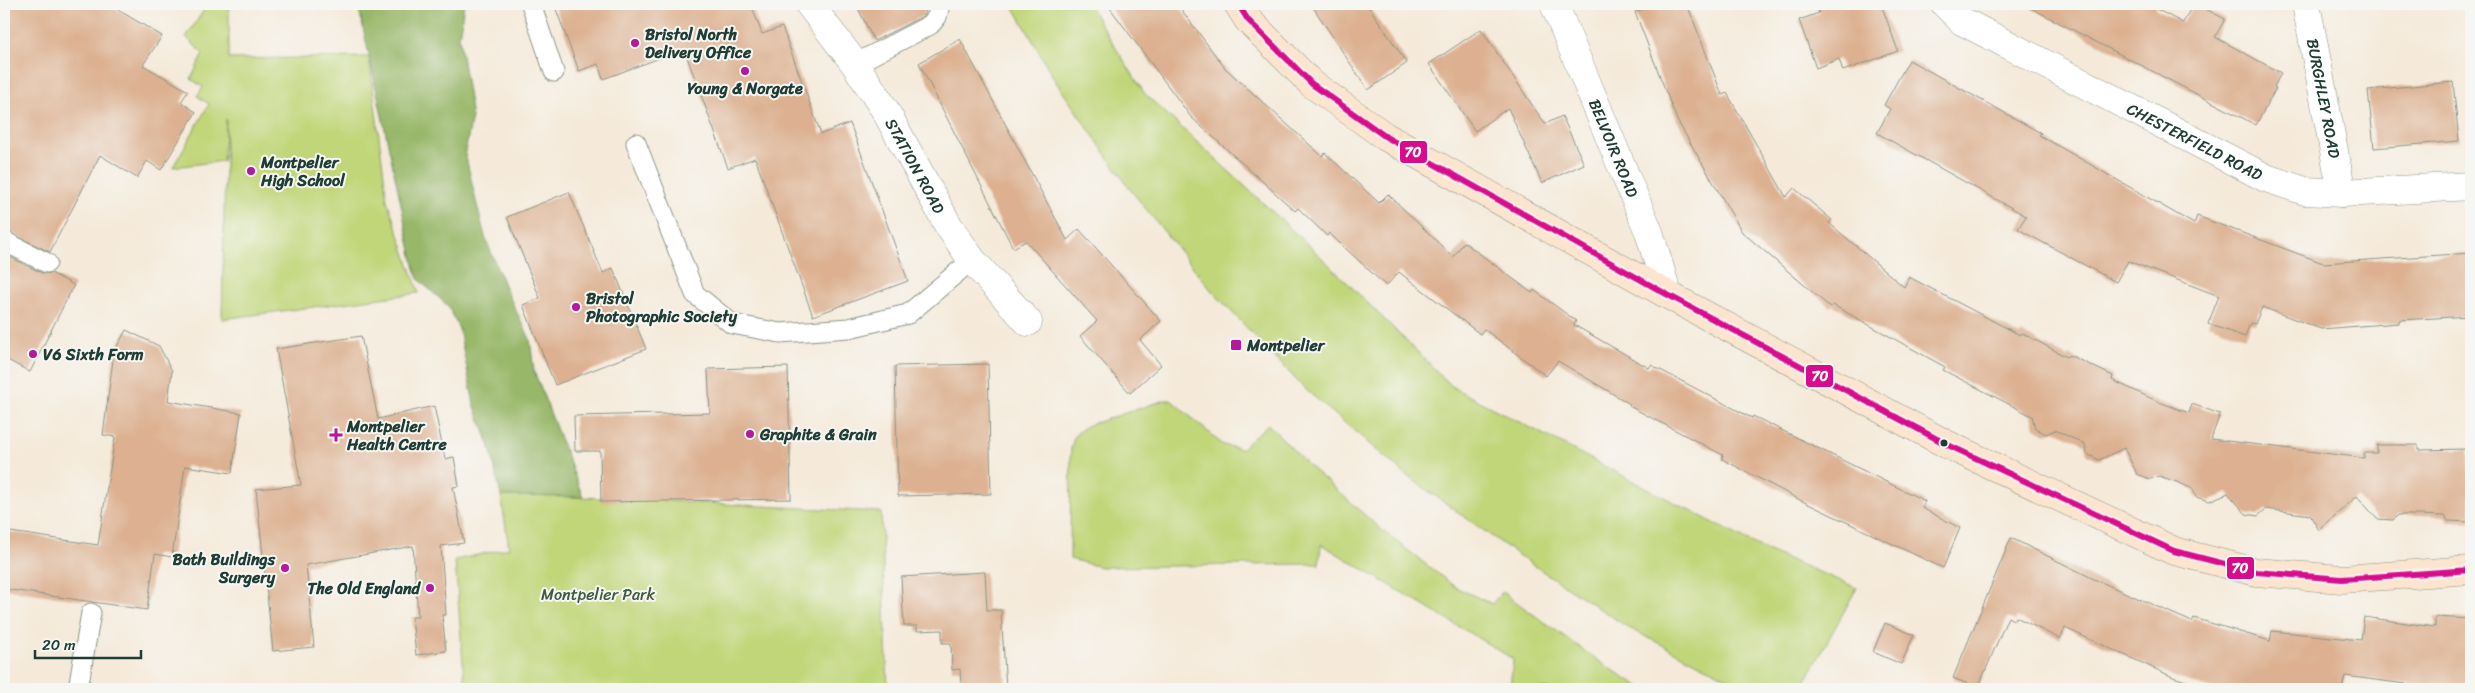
<svg xmlns="http://www.w3.org/2000/svg" width="2475" height="693" font-family="Sriracha,sans-serif">
	<style>
		.green { fill: #c1d679; stroke: #708a56 }
		.forest { fill: #98b769; stroke: #5c7a4e }
		.building { fill: #dcb090 }
		.lines { fill: none; stroke-linecap: round; stroke-linejoin: round }
		.lane-casing { stroke: #8a9487; stroke-width: 21 }
		.street-casing { stroke: #8a9487; stroke-width: 29 }
		.secondary-casing { stroke: #8a9487; stroke-width: 29 }
		.lane { stroke: #fff; stroke-width: 19 }
		.street { stroke: #fff; stroke-width: 28 }
		.secondary { stroke: #fbe5cf; stroke-width: 28 }
		.bus-1-casing { stroke: #f6f6f2; stroke-width: 10 }
		.bus-1 { stroke: #d70b8c; stroke-width: 6 }
		.poi-dot { fill: #b5179e; stroke: #f6f6f2; stroke-width: 2 }
		.bus-dot { fill: #1f3d34; stroke: #f6f6f2; stroke-width: 2 }
		.labels { text-anchor: middle; dominant-baseline: central; stroke-width: 4; stroke-linejoin: round; paint-order: stroke }
		.poi-label { font-size: 16px; font-weight: bold; fill: #1f3d34; stroke: #f6f6f2; text-anchor: start }
		.street-label { font-size: 16px; fill: #1f3d34; stroke: #f6f6f2 }
		.park-label { font-size: 16px; fill: #3f5c42; stroke: #f6f6f2 }
		.line-badge { stroke: #f6f6f2; stroke-width: 2 }
		.badge-label { font-size: 14px; text-anchor: middle; font-weight: bold; fill: #fff }
	</style>
	<rect width="100%" height="100%" fill="#f6f6f2"/>
	<filter id="ink" filterUnits="userSpaceOnUse"><feTurbulence type="fractalNoise" baseFrequency=".02" numOctaves="2"/><feDisplacementMap in="SourceGraphic" scale="10" xChannelSelector="R" yChannelSelector="G"/><feConvolveMatrix kernelMatrix="1 2 1 2 8 2 1 2 1" color-interpolation-filters="sRGB"/></filter>
	<filter id="wash" filterUnits="userSpaceOnUse"><feTurbulence type="fractalNoise" baseFrequency=".0096" numOctaves="4" result="noise"/><feDisplacementMap in="SourceGraphic" scale="20" xChannelSelector="R" yChannelSelector="G"/><feGaussianBlur stdDeviation="1.12" result="paint"/><feColorMatrix in="noise" values="0 0 0 0 0 0 0 0 0 0 0 0 0 0 0 0 0 1.4 0 .05"/><feComposite in="paint" operator="in"/></filter>
	<g filter="url(#wash)">
		<rect width="100%" height="100%" fill="#f5eada"/>
		<!-- green -->
		<path class="green" d="M 208,4 L 229,4 L 229,59 L 369,57 L 387,200 L 419,293 L 222,319 L 226,119 L 223,161 L 173,167 L 209,104 L 197,96 L 203,87 L 191,79 L 203,54 L 186,37 Z
			M 1012,4 L 1088,4 L 1145,94 L 1315,251 L 1454,388 L 1764,549 L 1857,588 L 1801,689 L 1749,689 L 1629,628 L 1518,555 L 1406,475 L 1304,388 L 1212,291 L 1130,189 L 1056,82 Z
			M 1165,400 L 1171,400 L 1223,445 L 1241,449 L 1268,424 L 1308,465 L 1383,531 L 1455,587 L 1492,604 L 1502,592 L 1603,664 L 1644,689 L 1510,689 L 1513,659 L 1321,544 L 1319,564 L 1101,567 L 1070,559 L 1071,448 L 1075,435 L 1086,426 Z
			M 501,496 L 583,497 L 881,512 L 888,689 L 465,689 L 455,560 L 509,548 Z"/>
		<!-- forest -->
		<path class="forest" d="M 358,4 L 464,4 L 459,37 L 472,117 L 465,153 L 476,201 L 485,237 L 506,290 L 530,339 L 534,371 L 583,497 L 501,496 L 490,447 L 474,404 L 459,329 L 448,306 L 418,279 L 414,265 Z"/>
		<g id="blocks">
			<!-- building -->
			<path class="building" d="M 4,4 L 108,4 L 162,36 L 143,65 L 188,91 L 181,102 L 196,112 L 161,170 L 147,161 L 137,178 L 100,155 L 50,252 L 4,230 Z
				M 554,4 L 751,4 L 762,34 L 782,27 L 821,134 L 850,123 L 908,281 L 813,316 L 755,158 L 728,168 L 684,49 L 603,79 L 598,64 L 579,71 Z
				M 856,4 L 929,4 L 923,16 L 874,41 Z
				M 1107,4 L 1177,4 L 1225,68 L 1322,156 L 1325,153 L 1379,203 L 1388,194 L 1453,257 L 1464,242 L 1532,293 L 1534,290 L 1576,321 L 1574,325 L 1649,368 L 1651,365 L 1752,418 L 1753,416 L 1925,501 L 1922,508 L 1960,528 L 1943,568 L 1802,501 L 1722,459 L 1723,455 L 1629,406 L 1630,404 L 1558,361 L 1546,376 L 1484,329 L 1480,334 L 1399,272 L 1386,286 L 1329,233 L 1327,236 L 1298,208 L 1295,211 L 1191,117 Z
				M 1311,4 L 1367,4 L 1407,63 L 1368,90 Z
				M 1656,4 L 1687,4 L 1722,95 L 1727,93 L 1786,197 L 1794,188 L 1832,220 L 1829,223 L 1904,287 L 1909,277 L 2020,335 L 2022,333 L 2067,357 L 2069,355 L 2113,376 L 2112,380 L 2159,402 L 2189,413 L 2192,404 L 2220,414 L 2211,439 L 2364,458 L 2364,453 L 2377,453 L 2377,445 L 2418,445 L 2418,450 L 2468,449 L 2471,522 L 2448,521 L 2445,516 L 2420,515 L 2398,515 L 2393,520 L 2377,519 L 2357,496 L 2319,530 L 2310,515 L 2266,509 L 2258,516 L 2246,514 L 2228,493 L 2209,501 L 2196,497 L 2193,489 L 2177,482 L 2159,476 L 2150,479 L 2137,474 L 2124,448 L 2099,460 L 2087,454 L 2085,444 L 2055,430 L 2046,434 L 2035,428 L 2032,416 L 1943,370 L 1945,367 L 1833,305 L 1830,307 L 1742,232 L 1677,120 L 1635,12 Z
				M 1816,4 L 1881,4 L 1898,51 L 1843,71 L 1839,59 L 1816,68 L 1799,20 L 1819,13 Z
				M 2023,4 L 2156,4 L 2156,9 L 2183,23 L 2193,4 L 2196,4 L 2225,19 L 2215,37 L 2281,73 L 2274,87 L 2276,88 L 2256,125 Z
				M 1481,29 L 1545,124 L 1562,116 L 1584,164 L 1542,183 L 1508,108 L 1475,131 L 1429,64 Z
				M 960,39 L 1067,240 L 1079,229 L 1161,321 L 1140,340 L 1161,365 L 1130,393 L 1080,336 L 1097,321 L 1026,241 L 1013,248 L 919,63 Z
				M 1909,60 L 2041,133 L 2039,135 L 2194,224 L 2197,216 L 2323,263 L 2471,253 L 2471,316 L 2399,320 L 2399,323 L 2321,329 L 2262,307 L 2255,324 L 2250,323 L 2245,337 L 2208,324 L 2219,296 L 2128,261 L 2116,282 L 2018,229 L 2026,216 L 1877,133 L 1890,109 L 1884,105 Z
				M 2453,82 L 2459,141 L 2374,148 L 2368,90 Z
				M 569,192 L 603,273 L 613,268 L 646,349 L 555,385 L 523,305 L 540,298 L 507,217 Z
				M 4,254 L 42,273 L 51,273 L 74,285 L 30,372 L 4,358 Z
				M 126,330 L 159,346 L 172,371 L 168,401 L 241,413 L 232,473 L 185,466 L 172,557 L 155,554 L 147,610 L 4,589 L 4,531 L 98,545 L 115,437 L 103,435 L 114,352 Z
				M 361,336 L 378,419 L 434,406 L 445,459 L 454,457 L 459,486 L 453,487 L 464,543 L 441,546 L 446,615 L 442,615 L 446,651 L 416,655 L 412,617 L 418,617 L 413,546 L 306,565 L 314,647 L 273,651 L 256,489 L 301,485 L 276,349 Z
				M 988,364 L 991,494 L 898,496 L 895,366 Z
				M 788,367 L 791,499 L 601,502 L 600,451 L 575,451 L 574,416 L 710,413 L 708,369 Z
				M 2011,538 L 2094,579 L 2192,622 L 2194,618 L 2270,641 L 2272,631 L 2361,640 L 2364,617 L 2435,627 L 2435,617 L 2471,619 L 2471,689 L 2444,689 L 2345,676 L 2342,689 L 2213,689 L 2173,677 L 2065,628 L 2060,639 L 2016,617 L 2015,621 L 2008,617 L 1978,688 L 1953,678 Z
				M 985,572 L 987,610 L 1001,610 L 1006,689 L 961,689 L 960,669 L 952,670 L 951,643 L 942,643 L 942,630 L 917,631 L 917,626 L 904,626 L 901,577 Z
				M 1885,623 L 1914,635 L 1901,664 L 1873,652 Z"/>
		</g>
	</g>
	<g filter="url(#ink)">
		<use href="#blocks" fill-opacity="0" stroke="#8a9487" stroke-width="1"/>
		<g class="lines">
			<!-- lane casing -->
			<g class="lane-casing">
				<path id="lane" d="M 531,4 L 554,72
					M 855,64 L 930,25 L 937,17 L 940,4
					M 636,143 L 695,294 L 732,324 L 780,333 L 849,328 L 908,314 L 972,260
					M 4,241 L 47,263
					M 78,689 L 91,613"/>
			</g>
			<!-- street casing -->
			<g class="street-casing">
				<g id="street">
					<path id="s1" d="M 809,4 L 855,64 L 885,110 L 948,225 L 972,260 L 1028,322"/>
					<path id="s2" d="M 1554,4 L 1649,232 L 1668,295"/>
					<path id="s3" d="M 1945,4 L 1962,21 L 2266,178 L 2305,191 L 2342,193 L 2471,186"/>
					<path id="s4" d="M 2306,4 L 2342,193"/>
				</g>
			</g>
			<!-- secondary casing -->
			<g class="secondary-casing">
				<path id="secondary" d="M 1238,4 L 1248,20 L 1312,84 L 1386,137 L 1668,295 L 1948,445 L 2174,551 L 2256,572 L 2342,579 L 2471,570"/>
			</g>
			<!-- lane -->
			<use href="#lane" class="lane"/>
			<!-- street -->
			<use href="#street" class="street"/>
			<!-- secondary -->
			<use href="#secondary" class="secondary"/>
			<!-- bus-1 casing -->
			<g class="bus-1-casing">
				<path id="bus-1" d="M 1238,4 L 1248,20 L 1312,84 L 1386,137 L 1668,295 L 1948,445 L 2174,551 L 2256,572 L 2342,579 L 2471,570"/>
			</g>
			<!-- bus-1 -->
			<use href="#bus-1" class="bus-1"/>
		</g>
	</g>
	<!-- markers -->
	<g class="poi-dot">
		<circle cx="635" cy="43" r="5"/>
		<circle cx="745" cy="71" r="5"/>
		<circle cx="251" cy="171" r="5"/>
		<circle cx="576" cy="307" r="5"/>
		<rect x="1230" y="339" width="12" height="12" rx="2.5"/>
		<circle cx="33" cy="354" r="5"/>
		<circle cx="750" cy="434" r="5"/>
		<path d="M333.5 427.5h5v5h5v5h-5v5h-5v-5h-5v-5h5z"/>
		<circle cx="285" cy="568" r="5"/>
		<circle cx="430" cy="588" r="5"/>
	</g>
	<circle class="bus-dot" cx="1944" cy="443" r="4.5"/>
	<g class="labels">
		<!-- poi labels -->
		<g class="poi-label">
			<text x="645" y="34">Bristol North<tspan x="645" dy="18">Delivery Office</tspan></text>
			<text x="745" y="88" text-anchor="middle">Young &amp; Norgate</text>
			<text x="261" y="162">Montpelier<tspan x="261" dy="18">High School</tspan></text>
			<text x="586" y="298">Bristol<tspan x="586" dy="18">Photographic Society</tspan></text>
			<text x="1247" y="345">Montpelier</text>
			<text x="43" y="354">V6 Sixth Form</text>
			<text x="347" y="426">Montpelier<tspan x="347" dy="18">Health Centre</tspan></text>
			<text x="760" y="434">Graphite &amp; Grain</text>
			<text x="275" y="559" text-anchor="end">Bath Buildings<tspan x="275" dy="18">Surgery</tspan></text>
			<text x="420" y="588" text-anchor="end">The Old England</text>
		</g>
		<!-- street labels -->
		<g class="street-label">
			<text stroke="none"><textPath href="#s4" startOffset="96">BURGHLEY ROAD</textPath></text>
			<text stroke="none"><textPath href="#s3" startOffset="286">CHESTERFIELD ROAD</textPath></text>
			<text stroke="none"><textPath href="#s2" startOffset="156">BELVOIR ROAD</textPath></text>
			<text stroke="none"><textPath href="#s1" startOffset="194">STATION ROAD</textPath></text>
		</g>
		<!-- park labels -->
		<g class="park-label">
			<text x="598" y="594">Montpelier Park</text>
		</g>
	</g>
	<g class="line-badge">
		<rect x="1399" y="140" width="29" height="24" rx="5" fill="#d70b8c"/>
		<rect x="1805" y="364" width="29" height="24" rx="5" fill="#d70b8c"/>
		<rect x="2226" y="556" width="29" height="24" rx="5" fill="#d70b8c"/>
	</g>
	<g class="badge-label">
		<text x="1413" y="157">70</text>
		<text x="1820" y="381">70</text>
		<text x="2240" y="573">70</text>
	</g>
	<!-- margin -->
	<rect width="2475" height="693" fill="none" stroke="#f6f6f2" stroke-width="20"/>
	<!-- scale -->
	<path d="M35 650v8h106v-8" fill="none" stroke="#1f3d34" stroke-width="2.5"/>
	<text x="42" y="650" font-size="15" fill="#1f3d34" stroke="#f6f6f2" stroke-width="4" paint-order="stroke">20 m</text>
</svg>
